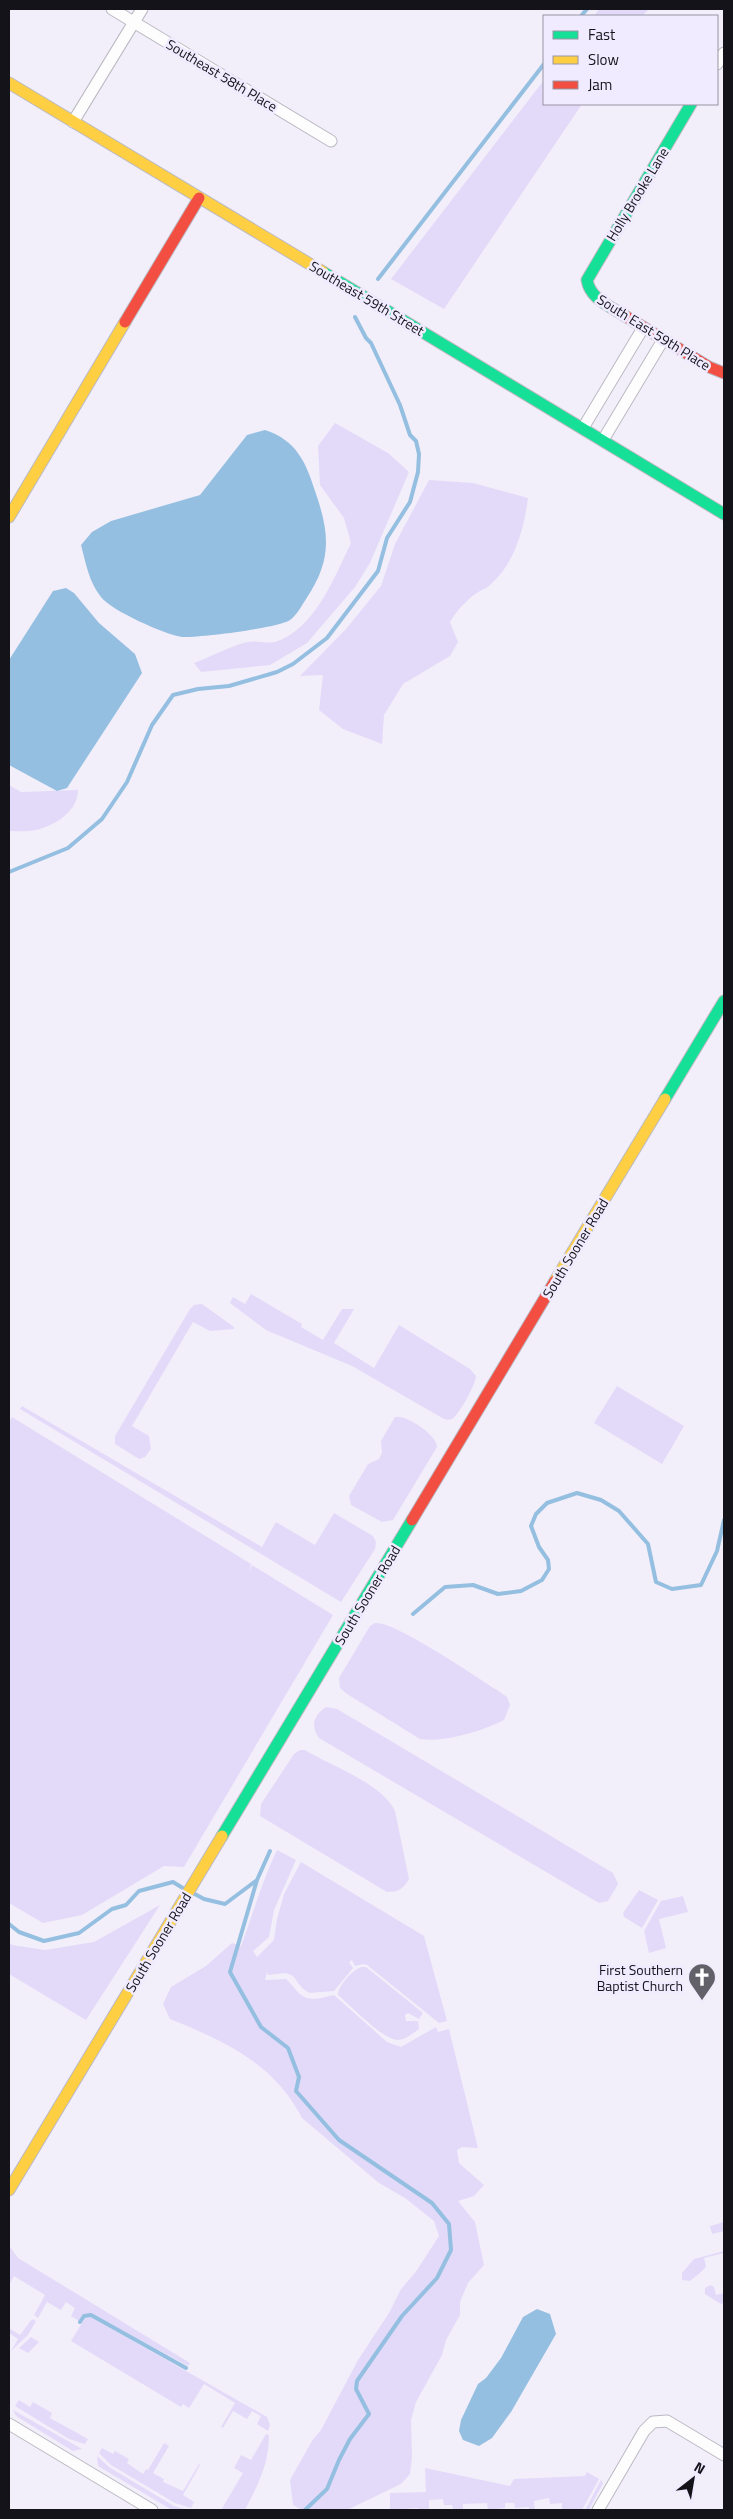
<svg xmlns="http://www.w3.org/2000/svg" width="733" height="2519" font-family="'Titillium Web',sans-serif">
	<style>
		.green { fill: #e3daf9 }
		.water { fill: #95bfe0 }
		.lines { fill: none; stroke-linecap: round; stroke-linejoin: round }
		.stream { stroke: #95bfe0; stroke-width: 4 }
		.street-casing { stroke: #bbb9c2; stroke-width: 13 }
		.fast-casing { stroke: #bbb9c2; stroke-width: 13 }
		.slow-casing { stroke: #bbb9c2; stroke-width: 13 }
		.jam-casing { stroke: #bbb9c2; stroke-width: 13 }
		.street { stroke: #fdfdfe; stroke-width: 11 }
		.fast { stroke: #16e098; stroke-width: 11 }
		.slow { stroke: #ffcf43; stroke-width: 11 }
		.jam { stroke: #f24e42; stroke-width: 11 }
		.labels { text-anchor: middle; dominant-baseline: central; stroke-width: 5; stroke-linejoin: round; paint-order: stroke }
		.street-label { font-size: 14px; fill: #15131a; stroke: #f0ebfe }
		.poi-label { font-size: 14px; fill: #15131a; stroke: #f0ebfe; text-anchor: end }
	</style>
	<rect width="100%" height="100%" fill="#f2effa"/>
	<!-- green -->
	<path class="green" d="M 599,9 L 649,9 L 642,16 L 594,16 Z
		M 544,80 L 544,104 L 582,104 L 444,309 L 391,279 Z
		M 335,423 L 388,453 L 409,472 L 370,563 L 355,587 L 307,643 L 270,665 L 201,672 L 194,663 C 208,658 235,644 248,642 C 256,640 266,644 275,642 C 315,629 334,578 351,543 L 344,518 L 320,485 L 318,446 Z
		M 429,480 L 473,483 L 528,498 C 524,529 515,563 490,585 C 487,588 483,589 480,591 C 468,598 457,610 450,622 L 458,642 L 450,656 L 403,684 L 384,715 L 382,744 L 343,729 L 319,710 L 323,675 L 300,676 L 346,629 L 381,586 L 395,544 Z
		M 9,785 L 21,792 L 78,790 C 78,811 56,825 36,830 C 28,832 17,831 9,831 Z
		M 251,1294 L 302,1324 L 301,1327 L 323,1340 L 342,1309 L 354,1309 L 334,1343 L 374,1368 L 399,1325 L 470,1369 L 476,1376 C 476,1384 459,1415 452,1419 C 449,1420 447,1420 444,1419 L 352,1366 L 266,1330 L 230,1303 L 233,1297 L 245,1304 Z
		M 202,1304 L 234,1327 L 234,1329 L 210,1331 L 193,1322 L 132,1426 L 149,1436 L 151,1449 L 145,1457 L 139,1459 L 115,1444 L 115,1436 L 190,1309 L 194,1305 Z
		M 617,1386 L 684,1426 L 662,1464 L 594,1423 Z
		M 22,1406 L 262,1547 L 276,1522 L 315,1545 L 334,1513 L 373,1536 L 376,1542 L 375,1549 L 341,1602 L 20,1409 Z
		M 12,1417 L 251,1564 L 249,1572 L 252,1565 L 333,1615 L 184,1867 L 164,1866 L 82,1915 L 43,1923 L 9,1903 L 9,1423 Z
		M 395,1417 C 406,1414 437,1435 437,1447 L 393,1520 L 382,1522 L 351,1505 L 349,1496 L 368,1464 L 379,1459 L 382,1453 L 381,1441 Z
		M 375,1623 C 395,1621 476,1677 497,1690 L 507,1697 L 510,1705 L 504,1720 C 483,1731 443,1743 420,1739 L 347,1694 L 340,1688 L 339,1678 L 370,1626 Z
		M 326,1707 L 337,1709 L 613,1873 L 618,1884 L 608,1901 L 599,1903 L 319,1738 C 310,1726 314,1715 326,1707 Z
		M 300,1750 L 305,1750 C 331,1766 383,1784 395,1811 L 409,1879 C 403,1889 399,1892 387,1892 L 260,1816 L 261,1804 L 294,1754 Z
		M 277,1850 L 296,1860 L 274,1910 L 269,1937 L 253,1951 L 257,1957 L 274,1940 L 277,1919 L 284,1894 L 301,1862 L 424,1936 L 447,2021 L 439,2023 L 367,1965 L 363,1964 L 355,1966 L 352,1960 L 349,1962 L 353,1968 L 334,1991 L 309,1993 L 302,1988 L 293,1976 L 286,1973 L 268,1975 L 267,1972 L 265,1980 L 286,1979 C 292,1984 295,1990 300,1994 C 309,2003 324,1997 334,1995 L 387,2042 L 401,2047 L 436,2027 L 438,2032 L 449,2029 L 478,2148 L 462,2147 L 457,2150 L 459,2163 L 484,2185 L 474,2196 L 458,2201 L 475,2222 L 484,2265 L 468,2283 L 460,2302 L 460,2315 L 446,2340 L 442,2355 L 416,2402 L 411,2420 L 412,2457 L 410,2474 L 401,2484 L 347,2510 L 302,2510 L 293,2505 L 290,2480 L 312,2441 L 321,2430 L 358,2360 L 389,2313 L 401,2289 L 415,2273 L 439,2236 L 434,2221 L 405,2198 L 379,2183 L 302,2118 C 274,2063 224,2041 170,2019 L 163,2004 L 171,1987 L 206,1966 L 232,1943 L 241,1946 C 253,1914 262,1881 277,1850 Z
		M 639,1890 L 658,1900 L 642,1928 L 624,1917 L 623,1913 Z
		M 683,1896 L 688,1912 L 659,1919 L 666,1948 L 649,1953 L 644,1931 L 661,1901 Z
		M 160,1905 L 86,2020 L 9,1974 L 9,1942 L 12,1945 L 45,1950 L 94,1942 Z
		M 361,1967 L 366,1967 L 423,2013 L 419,2019 L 408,2013 L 405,2015 L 406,2021 L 418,2021 L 419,2029 C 413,2033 405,2040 398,2040 C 383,2040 350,2005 338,1995 C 338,1985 353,1970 361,1967 Z
		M 724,2222 L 724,2231 L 712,2234 L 710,2226 Z
		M 10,2247 L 18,2258 L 190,2363 L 188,2366 L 92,2314 L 83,2315 L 79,2321 L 71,2316 L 75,2308 L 66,2302 L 61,2310 L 47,2302 L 38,2318 L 34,2315 L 45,2295 L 14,2276 L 9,2285 Z
		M 724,2251 L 724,2253 L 704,2258 L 706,2266 C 703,2272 695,2276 690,2281 L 682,2280 L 682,2273 L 694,2259 Z
		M 710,2285 L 714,2287 L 716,2295 L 724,2293 L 724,2303 L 721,2304 L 705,2294 L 705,2288 Z
		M 91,2317 L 267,2417 L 270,2425 L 268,2431 L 257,2424 L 261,2416 L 252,2411 L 247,2419 L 233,2411 L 223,2428 L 221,2427 L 235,2403 L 204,2384 L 189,2408 L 183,2404 L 181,2407 L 71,2341 L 85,2318 Z
		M 32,2319 L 36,2321 L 28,2335 L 11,2351 L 18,2339 L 9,2333 L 9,2328 L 20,2335 Z
		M 31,2337 L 39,2342 L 28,2353 L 19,2348 Z
		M 19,2400 L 30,2407 L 33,2402 L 52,2413 L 50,2418 L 88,2439 L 85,2444 L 69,2439 L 15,2406 Z
		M 13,2410 L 82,2449 L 73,2451 L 16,2416 Z
		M 266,2434 L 269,2435 C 269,2464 258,2485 245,2510 L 221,2510 L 243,2473 L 234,2468 L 241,2455 L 251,2460 Z
		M 164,2443 L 169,2446 L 153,2473 L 164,2479 L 163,2482 L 183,2491 L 199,2464 L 200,2465 L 183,2495 L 194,2502 L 191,2508 L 175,2503 L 111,2465 L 99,2453 L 102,2448 L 113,2454 L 115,2451 L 129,2459 L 127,2463 L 143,2474 L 146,2469 L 148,2470 Z
		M 97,2456 L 109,2467 L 174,2506 L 188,2510 L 172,2510 L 98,2466 Z
		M 425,2468 L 510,2486 L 514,2479 L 585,2476 L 587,2472 L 599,2479 L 582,2510 L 562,2510 L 562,2503 L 550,2504 L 549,2498 L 534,2501 L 535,2510 L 529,2510 L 529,2507 L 515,2508 L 514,2503 L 505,2503 L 505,2508 L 488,2510 L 487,2503 L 463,2504 L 463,2510 L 453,2509 L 452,2505 L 444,2505 L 443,2499 L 429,2500 L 429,2510 L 419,2510 L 418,2508 L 390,2510 L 390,2493 L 426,2492 Z
		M 601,2480 L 603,2483 L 589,2510 L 585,2510 Z"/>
	<!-- water -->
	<path class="water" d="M 265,430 C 296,440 306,462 315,491 C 330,534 332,560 306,599 C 302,605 297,615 290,620 C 279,628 197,638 182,637 C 166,635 110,610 101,597 C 89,582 86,564 81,545 L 92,532 L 111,521 L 200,495 L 247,435 Z
		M 66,588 L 74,593 L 99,623 L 135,654 L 142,673 L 67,788 L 57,791 L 9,765 L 9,660 L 53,591 Z
		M 537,2309 L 550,2314 L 556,2334 L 511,2412 L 492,2438 L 479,2446 L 463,2440 L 459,2431 L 461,2420 L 478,2384 L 486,2378 L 501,2358 L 523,2317 Z"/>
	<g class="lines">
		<!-- stream -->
		<path class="stream" d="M 581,16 L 587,9
			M 378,279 L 544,64
			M 9,872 L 68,848 L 102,819 L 127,782 L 152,725 L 173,695 L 198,689 L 229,686 L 277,672 L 293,664 L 327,638 L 378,571 L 387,538 L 410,502 L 418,472 L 419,454 L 416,441 L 410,435 L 400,405 L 371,343 L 366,338 L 355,317
			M 413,1614 L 445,1587 L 473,1585 L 498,1594 L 521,1591 L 542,1580 L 549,1569 L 548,1560 L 539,1547 L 531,1526 L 536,1514 L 547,1503 L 577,1493 L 601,1500 L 619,1511 L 648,1544 L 656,1582 L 672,1589 L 701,1585 L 717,1551 L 724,1520
			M 270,1851 L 257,1880 L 230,1972 L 261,2027 L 288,2048 L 299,2077 L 296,2091 L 339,2140 L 432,2203 L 449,2224 L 451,2250 L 437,2278 L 402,2316 L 357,2381 L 356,2389 L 369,2414 L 350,2439 L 339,2460 L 327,2489 L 305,2510
			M 193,1893 L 204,1899 L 225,1904 L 257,1880
			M 9,1924 L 19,1932 L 44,1941 L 79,1933 L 112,1909 L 126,1905 L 139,1891 L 173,1882 L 186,1890
			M 80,2322 L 84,2316 L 91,2315 L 186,2368"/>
		<!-- street casing -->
		<g class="street-casing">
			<path id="street" d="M 112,9 L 331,141
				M 717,64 L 724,53
				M 73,122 L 142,9
				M 583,428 L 643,328
				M 603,440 L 663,340
				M 9,2424 L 152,2510
				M 598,2510 L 644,2431 L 653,2422 L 667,2421 L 724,2455"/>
		</g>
		<!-- fast casing -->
		<g class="fast-casing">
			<path id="fast" d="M 323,272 L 724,514
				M 625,316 C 610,306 590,299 587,280 L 691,104
				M 665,1099 L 724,1001
				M 222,1836 L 412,1520"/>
		</g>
		<!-- slow casing -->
		<g class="slow-casing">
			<path id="slow" d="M 9,83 L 323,272
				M 9,517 L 125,322
				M 555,1281 L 665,1099
				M 9,2190 L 222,1836"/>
		</g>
		<!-- jam casing -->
		<g class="jam-casing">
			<path id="jam" d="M 625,316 L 709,367 L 724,373
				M 125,322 L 199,198
				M 412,1520 L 555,1281"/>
		</g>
		<!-- street -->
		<use href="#street" class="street"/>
		<!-- fast -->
		<use href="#fast" class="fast"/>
		<!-- slow -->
		<use href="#slow" class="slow"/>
		<!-- jam -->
		<use href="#jam" class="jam"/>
	</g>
	<!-- icons -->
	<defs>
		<g id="church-pin" transform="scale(1.4375)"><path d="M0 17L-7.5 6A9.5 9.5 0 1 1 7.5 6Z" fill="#626068" stroke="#f0ebfe"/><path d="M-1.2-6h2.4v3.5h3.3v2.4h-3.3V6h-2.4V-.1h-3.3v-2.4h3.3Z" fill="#fff"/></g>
	</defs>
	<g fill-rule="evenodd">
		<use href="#church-pin" x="702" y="1977"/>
	</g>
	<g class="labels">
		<!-- street labels -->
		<g class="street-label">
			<text transform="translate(222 75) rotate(31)">Southeast 58th Place</text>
			<text transform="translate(637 194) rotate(-59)">Holly Brooke Lane</text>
			<text transform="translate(367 298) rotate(31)">Southeast 59th Street</text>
			<text transform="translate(654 332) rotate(32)">South East 59th Place</text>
			<text transform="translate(575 1248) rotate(-59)">South Sooner Road</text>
			<text transform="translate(367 1595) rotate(-59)">South Sooner Road</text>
			<text transform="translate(158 1942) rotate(-59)">South Sooner Road</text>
		</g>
		<!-- poi labels -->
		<g class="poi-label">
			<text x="683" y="1969">First Southern<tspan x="683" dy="16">Baptist Church</tspan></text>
		</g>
	</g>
	<!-- border -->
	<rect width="733" height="2519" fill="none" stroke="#15131a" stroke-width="20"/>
	<!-- legend -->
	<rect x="543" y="15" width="175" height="90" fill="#f0ebfe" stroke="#9895a3"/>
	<rect x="553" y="31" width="25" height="8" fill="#16e098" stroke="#9895a3"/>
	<text x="588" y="40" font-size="15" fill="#15131a">Fast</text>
	<rect x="553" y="56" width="25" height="8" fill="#ffcf43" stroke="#9895a3"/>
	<text x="588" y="65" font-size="15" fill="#15131a">Slow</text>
	<rect x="553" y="81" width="25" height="8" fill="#f24e42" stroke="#9895a3"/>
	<text x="588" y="90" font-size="15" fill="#15131a">Jam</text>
	<!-- north arrow -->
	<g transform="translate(693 2479) rotate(31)" stroke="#f0ebfe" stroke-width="4" paint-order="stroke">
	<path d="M0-4L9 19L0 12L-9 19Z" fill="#15131a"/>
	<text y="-8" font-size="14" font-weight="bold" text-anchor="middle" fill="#15131a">N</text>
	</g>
</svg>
